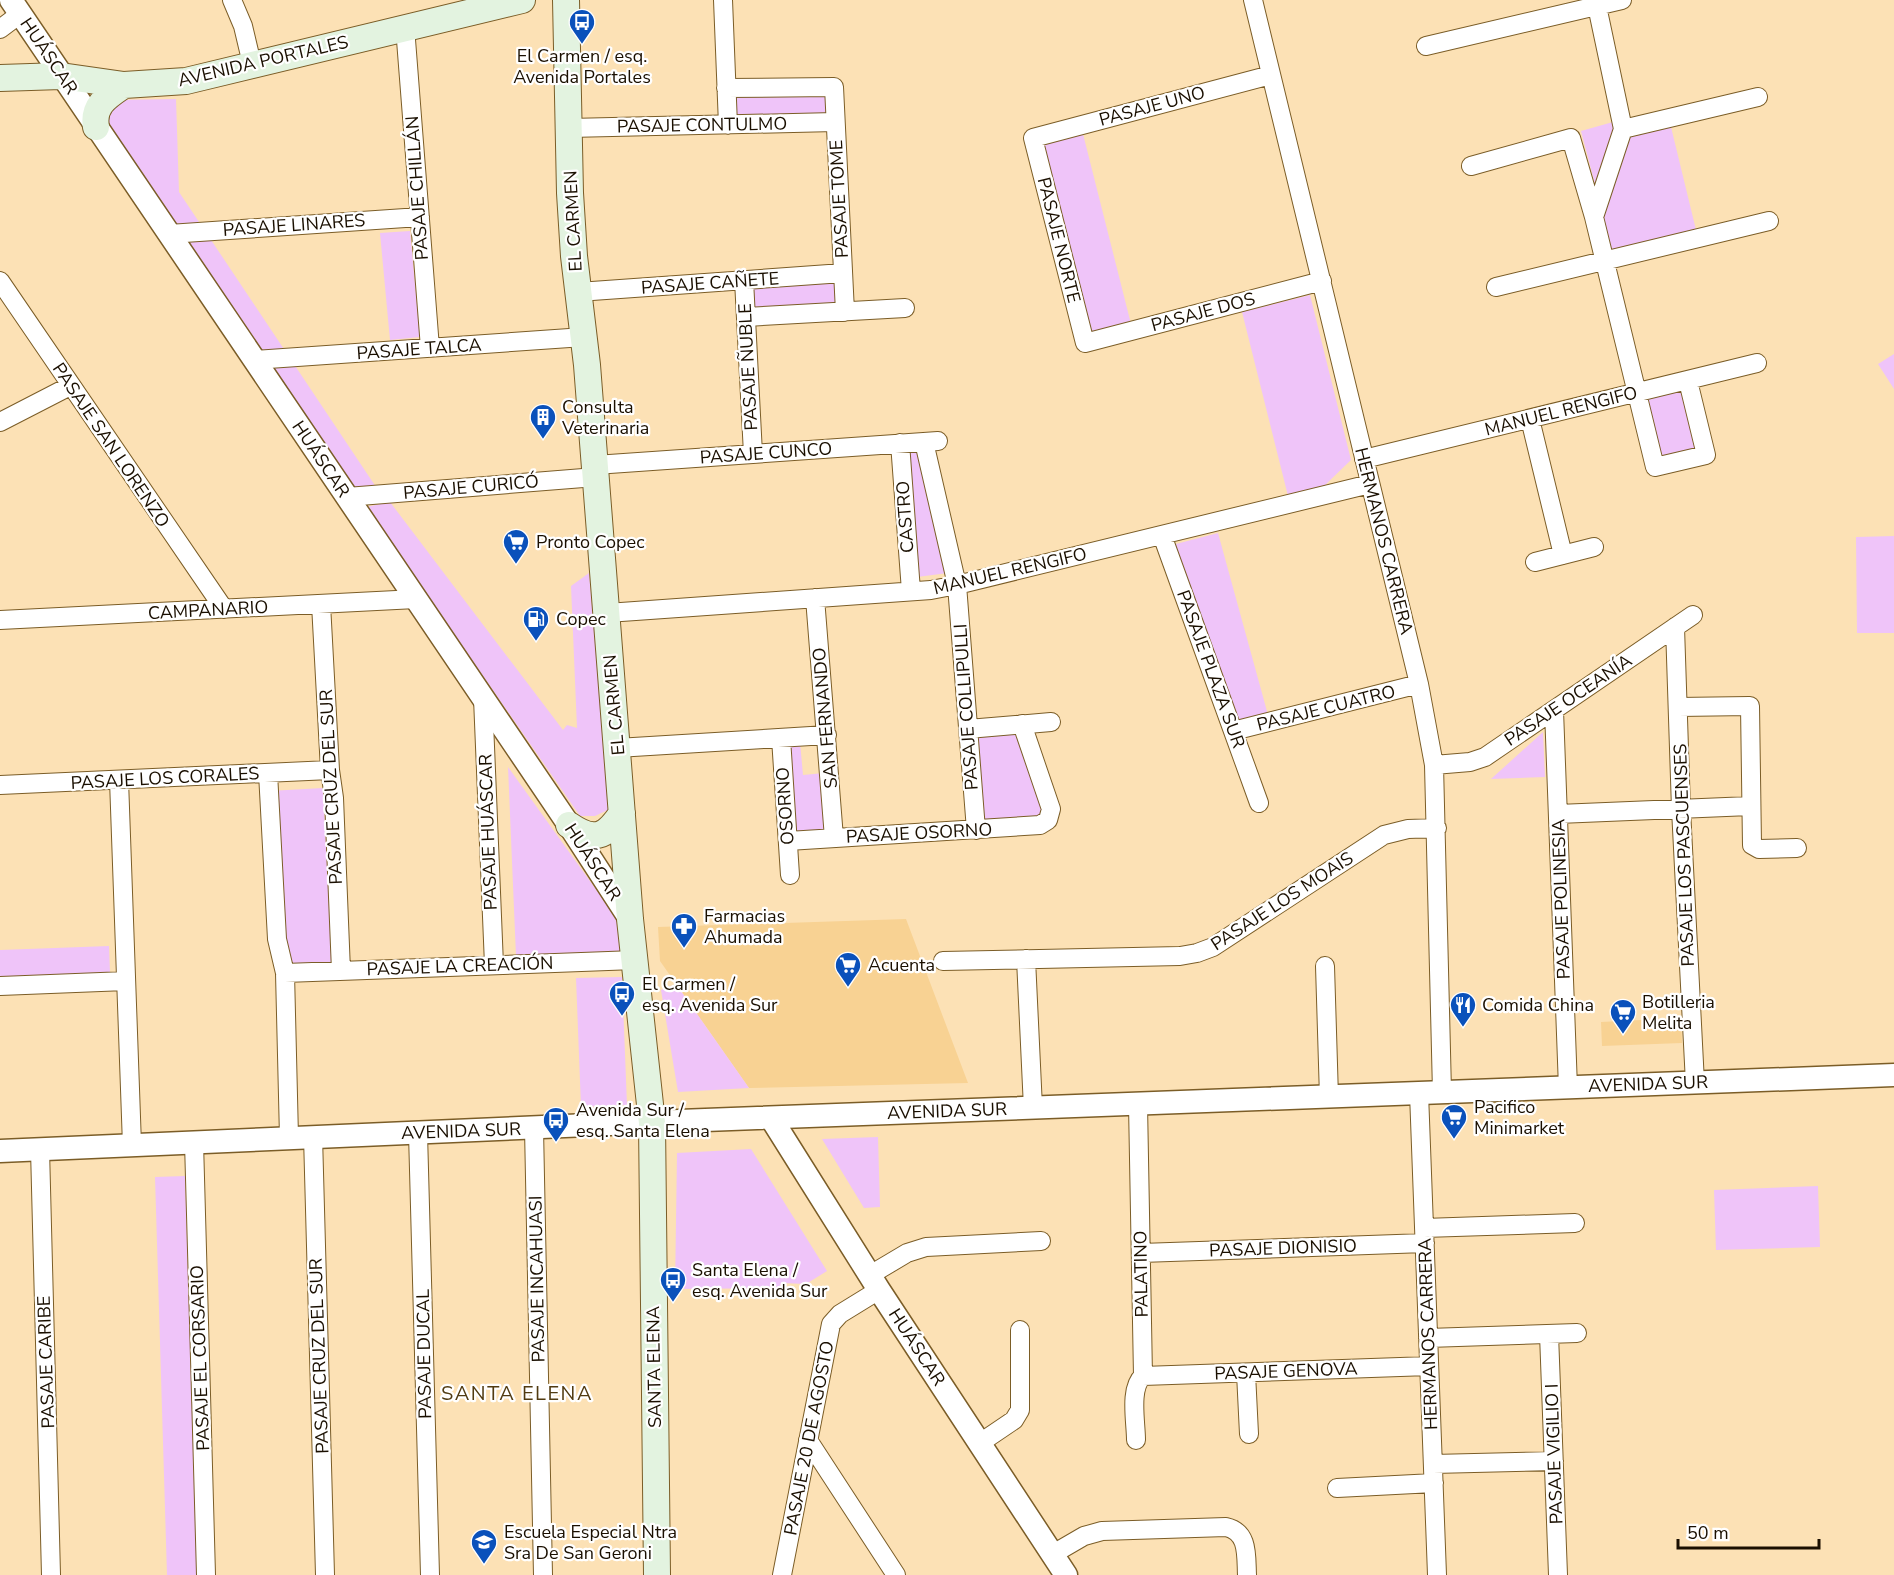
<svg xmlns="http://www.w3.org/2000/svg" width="1894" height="1575" font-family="'Nunito Sans',sans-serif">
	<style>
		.built { fill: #f8d293 }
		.green { fill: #efc4f9 }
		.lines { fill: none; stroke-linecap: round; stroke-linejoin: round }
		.minor-casing { stroke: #7b5d27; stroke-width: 20 }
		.tertiary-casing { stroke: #7b5d27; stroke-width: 25 }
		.secondary-casing { stroke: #7b5d27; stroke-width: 28 }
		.minor { stroke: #fff; stroke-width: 18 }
		.tertiary { stroke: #fff; stroke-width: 22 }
		.secondary { stroke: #e3f3e0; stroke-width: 26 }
		.labels { text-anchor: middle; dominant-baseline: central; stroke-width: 4.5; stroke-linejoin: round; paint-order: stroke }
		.street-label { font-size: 18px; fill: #1a0f00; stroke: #fff }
		.poi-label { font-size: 18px; fill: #1a0f00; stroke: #fff; text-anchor: start }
		.neighbourhood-label { font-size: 20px; letter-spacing: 1.5px; fill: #513b11; stroke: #fff }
	</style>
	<rect width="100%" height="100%" fill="#fce1b5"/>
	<!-- built -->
	<path class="built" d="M 906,919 L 968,1083 L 749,1088 L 660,961 L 658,927 Z
		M 1681,1018 L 1682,1043 L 1602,1046 L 1601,1022 Z"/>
	<!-- green -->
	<path class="green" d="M 827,93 L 828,115 L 734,117 L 733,95 Z
		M 176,99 L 179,192 L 376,487 L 352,489 L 117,147 L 108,122 L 115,100 Z
		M 1613,122 L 1616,132 L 1597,192 L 1581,131 Z
		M 1671,127 L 1696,230 L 1612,251 L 1602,214 L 1627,138 Z
		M 1083,134 L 1131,324 L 1092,334 L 1044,143 Z
		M 410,231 L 420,337 L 390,340 L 380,233 Z
		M 838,281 L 840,303 L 750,308 L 749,286 Z
		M 1310,295 L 1351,460 L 1323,487 L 1288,496 L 1242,312 Z
		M 1894,354 L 1894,389 L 1878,364 Z
		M 1684,390 L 1699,452 L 1660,461 L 1645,400 Z
		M 909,449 L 919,449 L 948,573 L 917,577 Z
		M 390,502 L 563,730 L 567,725 L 577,728 L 571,586 L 589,573 L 610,809 L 595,816 L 580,816 L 366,507 Z
		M 1218,533 L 1268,715 L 1237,724 L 1172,545 Z
		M 1894,536 L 1894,633 L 1857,633 L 1856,537 Z
		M 1543,732 L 1545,777 L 1491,779 Z
		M 1017,733 L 1042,807 L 1040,817 L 981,824 L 973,735 Z
		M 788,742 L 800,742 L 803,775 L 824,773 L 828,830 L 799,835 L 792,829 Z
		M 508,767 L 618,920 L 620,951 L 516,956 Z
		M 323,788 L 332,964 L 278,967 L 269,791 Z
		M 109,946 L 110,973 L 0,977 L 0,950 Z
		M 622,977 L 627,1105 L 581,1107 L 576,978 Z
		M 676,984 L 749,1088 L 678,1092 L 661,990 Z
		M 878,1137 L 880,1207 L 864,1208 L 822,1139 Z
		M 751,1149 L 827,1271 L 806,1284 L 781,1283 L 780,1288 L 675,1289 L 677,1153 Z
		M 185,1176 L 197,1575 L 167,1575 L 155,1177 Z
		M 1818,1186 L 1820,1247 L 1716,1250 L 1714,1190 Z"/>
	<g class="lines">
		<!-- minor casing -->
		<g class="minor-casing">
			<path id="minor" d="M 232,0 L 243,26 L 252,64
				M 723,0 L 728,125
				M 1253,0 L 1419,684 L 1434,765 L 1442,1092
				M 1594,0 L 1597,6 L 1623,129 L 1594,217 L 1655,467 L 1706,455 L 1688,381
				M 405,27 L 430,348
				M 0,29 L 20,14
				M 1426,46 L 1622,0
				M 1271,75 L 1033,138 L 1085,343 L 1322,281
				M 726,88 L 834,87 L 845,312
				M 569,128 L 835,122
				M 1623,129 L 1758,97
				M 1471,166 L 1571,138 L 1594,217
				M 169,234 L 420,217
				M 744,280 L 753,454
				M 0,281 L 224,609
				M 1496,287 L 1769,221
				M 578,292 L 843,273
				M 746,317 L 905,308
				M 254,360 L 584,337
				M 1530,419 L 1563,555
				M 0,422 L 70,386
				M 924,442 L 957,585 L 976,830
				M 900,443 L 911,591
				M 1364,459 L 1757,363
				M 595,465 L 938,441
				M 347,497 L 596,477
				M 1162,535 L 1259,803
				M 1535,562 L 1594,547
				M 815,598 L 834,838
				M 321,604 L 330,770 L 334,798 L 341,971
				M 607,613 L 931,590 L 957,585 L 1370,484
				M 0,620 L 416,599
				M 1675,627 L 1681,809 L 1695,1083
				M 483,698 L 494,965
				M 1678,707 L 1750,706 L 1752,845 L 1759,849 L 1797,848
				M 1554,710 L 1568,1088
				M 968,729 L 1051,722
				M 1233,731 L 1419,684
				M 781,738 L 790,875
				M 617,748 L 827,735
				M 1434,765 L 1470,762 L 1485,757 L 1693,615
				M 268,773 L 277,939 L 285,973 L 289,1137
				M 119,780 L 132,1145
				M 0,785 L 330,770
				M 1558,814 L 1750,806
				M 788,841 L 1040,825 L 1048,820 L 1051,809 L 1022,724
				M 1026,959 L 1033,1108
				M 943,961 L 1180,956 L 1197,953 L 1213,947 L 1384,835 L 1408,829 L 1437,828
				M 1325,966 L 1329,1097
				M 285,973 L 635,960
				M 0,986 L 126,981
				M 1419,1093 L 1437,1575
				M 534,1128 L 543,1575
				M 418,1133 L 430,1575
				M 313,1136 L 325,1575
				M 194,1142 L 206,1575
				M 40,1149 L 51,1575
				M 1424,1228 L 1575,1223
				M 1141,1253 L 1425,1243
				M 870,1275 L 907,1253 L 926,1247 L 1041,1241
				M 1549,1334 L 1558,1575
				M 1428,1338 L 1577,1333
				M 1246,1373 L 1249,1434
				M 1143,1376 L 1429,1366
				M 808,1440 L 896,1575
				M 1136,1440 C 1136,1422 1129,1388 1143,1376 L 1138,1104
				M 980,1443 L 1014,1420 L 1020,1410 L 1020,1330
				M 1433,1464 L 1554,1461
				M 1337,1488 L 1434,1483
				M 1053,1554 L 1084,1536 L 1102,1531 L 1226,1527 C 1249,1532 1246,1556 1247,1575
				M 782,1575 L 831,1324 L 840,1314 L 879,1290"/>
		</g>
		<!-- tertiary casing -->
		<g class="tertiary-casing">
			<path id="tertiary" d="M 11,0 L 569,825 L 630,919
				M 771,1118 L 879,1290 L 1066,1575
				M 0,1151 L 679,1121 L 1894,1075"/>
		</g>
		<!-- secondary casing -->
		<g class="secondary-casing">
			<path id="secondary" d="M 566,0 L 570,193 L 574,256 L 587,365 L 630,919 L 652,1123 L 657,1575
				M 0,78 L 61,76 L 124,85 L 186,81 L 522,0
				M 96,127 C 92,105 108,96 124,85
				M 569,825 C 594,842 605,838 622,813"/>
		</g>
		<!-- minor -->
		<use href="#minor" class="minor"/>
		<!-- tertiary -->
		<use href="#tertiary" class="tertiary"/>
		<!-- secondary -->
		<use href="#secondary" class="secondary"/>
	</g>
	<!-- icons -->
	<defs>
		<g id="bus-pin" transform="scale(1.35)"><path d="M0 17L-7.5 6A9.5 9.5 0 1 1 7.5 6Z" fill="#0a51bb" stroke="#fff"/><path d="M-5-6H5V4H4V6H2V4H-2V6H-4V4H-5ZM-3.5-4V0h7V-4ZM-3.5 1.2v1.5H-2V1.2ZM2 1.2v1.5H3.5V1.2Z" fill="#fff"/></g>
		<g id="building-pin" transform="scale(1.35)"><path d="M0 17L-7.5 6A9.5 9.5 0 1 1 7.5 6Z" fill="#0a51bb" stroke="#fff"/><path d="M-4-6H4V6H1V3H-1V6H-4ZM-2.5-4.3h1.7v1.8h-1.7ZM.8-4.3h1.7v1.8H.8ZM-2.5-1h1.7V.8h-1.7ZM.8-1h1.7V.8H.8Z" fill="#fff"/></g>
		<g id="supermarket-pin" transform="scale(1.35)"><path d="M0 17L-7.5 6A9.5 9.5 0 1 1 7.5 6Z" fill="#0a51bb" stroke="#fff"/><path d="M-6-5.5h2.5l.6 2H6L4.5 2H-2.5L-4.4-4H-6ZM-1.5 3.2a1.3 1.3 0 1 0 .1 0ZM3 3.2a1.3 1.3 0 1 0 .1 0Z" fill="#fff"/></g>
		<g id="fuel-pin" transform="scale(1.35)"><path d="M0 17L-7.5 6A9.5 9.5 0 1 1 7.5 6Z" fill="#0a51bb" stroke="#fff"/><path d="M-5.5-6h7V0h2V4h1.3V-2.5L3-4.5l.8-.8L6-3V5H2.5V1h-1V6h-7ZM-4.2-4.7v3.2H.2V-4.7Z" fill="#fff"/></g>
		<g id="pharmacy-pin" transform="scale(1.35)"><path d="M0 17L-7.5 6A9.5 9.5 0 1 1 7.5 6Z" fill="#0a51bb" stroke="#fff"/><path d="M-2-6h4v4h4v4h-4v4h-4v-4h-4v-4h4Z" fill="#fff"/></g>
		<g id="restaurant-pin" transform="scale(1.35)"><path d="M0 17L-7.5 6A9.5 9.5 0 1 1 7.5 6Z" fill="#0a51bb" stroke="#fff"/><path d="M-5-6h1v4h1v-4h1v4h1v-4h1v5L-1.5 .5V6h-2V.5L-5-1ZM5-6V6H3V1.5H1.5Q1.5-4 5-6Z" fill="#fff"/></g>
		<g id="school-pin" transform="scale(1.35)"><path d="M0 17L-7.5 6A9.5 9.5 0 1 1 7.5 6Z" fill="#0a51bb" stroke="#fff"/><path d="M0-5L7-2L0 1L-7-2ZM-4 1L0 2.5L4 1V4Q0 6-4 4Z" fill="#fff"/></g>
	</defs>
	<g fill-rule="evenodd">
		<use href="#bus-pin" x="582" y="22"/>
		<use href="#building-pin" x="543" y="417"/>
		<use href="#supermarket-pin" x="516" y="542"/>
		<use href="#fuel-pin" x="536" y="619"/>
		<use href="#pharmacy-pin" x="684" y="926"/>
		<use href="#supermarket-pin" x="848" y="965"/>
		<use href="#bus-pin" x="622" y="994"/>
		<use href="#restaurant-pin" x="1463" y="1005"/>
		<use href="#supermarket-pin" x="1623" y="1012"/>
		<use href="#supermarket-pin" x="1454" y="1117"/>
		<use href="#bus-pin" x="556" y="1120"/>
		<use href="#bus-pin" x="673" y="1280"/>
		<use href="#school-pin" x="484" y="1542"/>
	</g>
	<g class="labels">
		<!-- street labels -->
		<g class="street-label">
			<text transform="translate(49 56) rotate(56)">HUÁSCAR</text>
			<text transform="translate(263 61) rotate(-13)">AVENIDA PORTALES</text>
			<text transform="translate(1152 106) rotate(-15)">PASAJE UNO</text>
			<text transform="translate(702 125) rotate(-1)">PASAJE CONTULMO</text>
			<text transform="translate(417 188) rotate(-94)">PASAJE CHILLÁN</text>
			<text transform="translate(839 199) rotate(-93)">PASAJE TOME</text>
			<text transform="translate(573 221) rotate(-93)">EL CARMEN</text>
			<text transform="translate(294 225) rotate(-4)">PASAJE LINARES</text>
			<text transform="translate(1059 240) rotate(76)">PASAJE NORTE</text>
			<text transform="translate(710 283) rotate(-4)">PASAJE CAÑETE</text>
			<text transform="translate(1203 312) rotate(-15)">PASAJE DOS</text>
			<text transform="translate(419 349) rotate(-4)">PASAJE TALCA</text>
			<text transform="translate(748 367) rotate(-93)">PASAJE ÑUBLE</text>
			<text transform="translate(1561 411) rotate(-14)">MANUEL RENGIFO</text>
			<text transform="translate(111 445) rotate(56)">PASAJE SAN LORENZO</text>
			<text transform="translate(766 453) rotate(-4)">PASAJE CUNCO</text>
			<text transform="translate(321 459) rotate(56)">HUÁSCAR</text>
			<text transform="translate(471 487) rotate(-5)">PASAJE CURICÓ</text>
			<text transform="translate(905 517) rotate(-94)">CASTRO</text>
			<text transform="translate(1384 541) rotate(76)">HERMANOS CARRERA</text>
			<text transform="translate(1010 571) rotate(-13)">MANUEL RENGIFO</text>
			<text transform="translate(208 610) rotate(-3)">CAMPANARIO</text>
			<text transform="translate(1211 669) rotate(70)">PASAJE PLAZA SUR</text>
			<text transform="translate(1568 700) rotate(-34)">PASAJE OCEANÍA</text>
			<text transform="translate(614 705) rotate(-95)">EL CARMEN</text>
			<text transform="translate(966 707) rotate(-94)">PASAJE COLLIPULLI</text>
			<text transform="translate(1326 708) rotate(-14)">PASAJE CUATRO</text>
			<text transform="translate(825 718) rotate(-95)">SAN FERNANDO</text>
			<text transform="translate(165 778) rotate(-3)">PASAJE LOS CORALES</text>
			<text transform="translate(331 787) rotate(-93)">PASAJE CRUZ DEL SUR</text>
			<text transform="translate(785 806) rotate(-94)">OSORNO</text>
			<text transform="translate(488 832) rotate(-92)">PASAJE HUÁSCAR</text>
			<text transform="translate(919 833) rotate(-3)">PASAJE OSORNO</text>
			<text transform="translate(1684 855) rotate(-92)">PASAJE LOS PASCUENSES</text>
			<text transform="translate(593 862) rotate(57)">HUÁSCAR</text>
			<text transform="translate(1561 899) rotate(-92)">PASAJE POLINESIA</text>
			<text transform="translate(1282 901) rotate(-33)">PASAJE LOS MOAIS</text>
			<text transform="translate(460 966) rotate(-2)">PASAJE LA CREACIÓN</text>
			<text transform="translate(1648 1084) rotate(-2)">AVENIDA SUR</text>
			<text transform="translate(947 1111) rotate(-2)">AVENIDA SUR</text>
			<text transform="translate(461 1131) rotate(-2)">AVENIDA SUR</text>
			<text transform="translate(1283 1248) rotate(-2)">PASAJE DIONISIO</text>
			<text transform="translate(1141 1274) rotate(-91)">PALATINO</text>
			<text transform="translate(537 1279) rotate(-91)">PASAJE INCAHUASI</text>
			<text transform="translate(1428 1334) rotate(-92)">HERMANOS CARRERA</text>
			<text transform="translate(917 1347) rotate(57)">HUÁSCAR</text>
			<text transform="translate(424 1354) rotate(-91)">PASAJE DUCAL</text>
			<text transform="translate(319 1356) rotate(-92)">PASAJE CRUZ DEL SUR</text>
			<text transform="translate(200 1358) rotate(-92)">PASAJE EL CORSARIO</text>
			<text transform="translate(46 1362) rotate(-92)">PASAJE CARIBE</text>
			<text transform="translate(654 1367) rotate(-91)">SANTA ELENA</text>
			<text transform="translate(1286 1371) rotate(-2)">PASAJE GENOVA</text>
			<text transform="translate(809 1438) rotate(-79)">PASAJE 20 DE AGOSTO</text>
			<text transform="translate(1554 1454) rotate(-92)">PASAJE VIGILIO I</text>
		</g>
		<!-- poi labels -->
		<g class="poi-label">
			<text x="582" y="56" text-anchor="middle">El Carmen / esq.<tspan x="582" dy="21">Avenida Portales</tspan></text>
			<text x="562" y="407">Consulta<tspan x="562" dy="21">Veterinaria</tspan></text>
			<text x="536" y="542">Pronto Copec</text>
			<text x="556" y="619">Copec</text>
			<text x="704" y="916">Farmacias<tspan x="704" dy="21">Ahumada</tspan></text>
			<text x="868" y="965">Acuenta</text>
			<text x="642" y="984">El Carmen /<tspan x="642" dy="21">esq. Avenida Sur</tspan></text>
			<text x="1642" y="1002">Botilleria<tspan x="1642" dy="21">Melita</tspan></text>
			<text x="1482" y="1005">Comida China</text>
			<text x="1474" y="1107">Pacifico<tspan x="1474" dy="21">Minimarket</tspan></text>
			<text x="576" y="1110">Avenida Sur /<tspan x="576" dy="21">esq. Santa Elena</tspan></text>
			<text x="692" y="1270">Santa Elena /<tspan x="692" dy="21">esq. Avenida Sur</tspan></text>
			<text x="504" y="1532">Escuela Especial Ntra<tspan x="504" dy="21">Sra De San Geroni</tspan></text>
		</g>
		<!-- neighbourhood labels -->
		<g class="neighbourhood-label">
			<text x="517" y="1393">SANTA ELENA</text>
		</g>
	</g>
	<!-- scale -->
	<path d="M1678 1539v9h141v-9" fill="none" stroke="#1a0f00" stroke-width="3"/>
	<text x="1687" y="1539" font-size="18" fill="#1a0f00" stroke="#ffffff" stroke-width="4.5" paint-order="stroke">50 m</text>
</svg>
